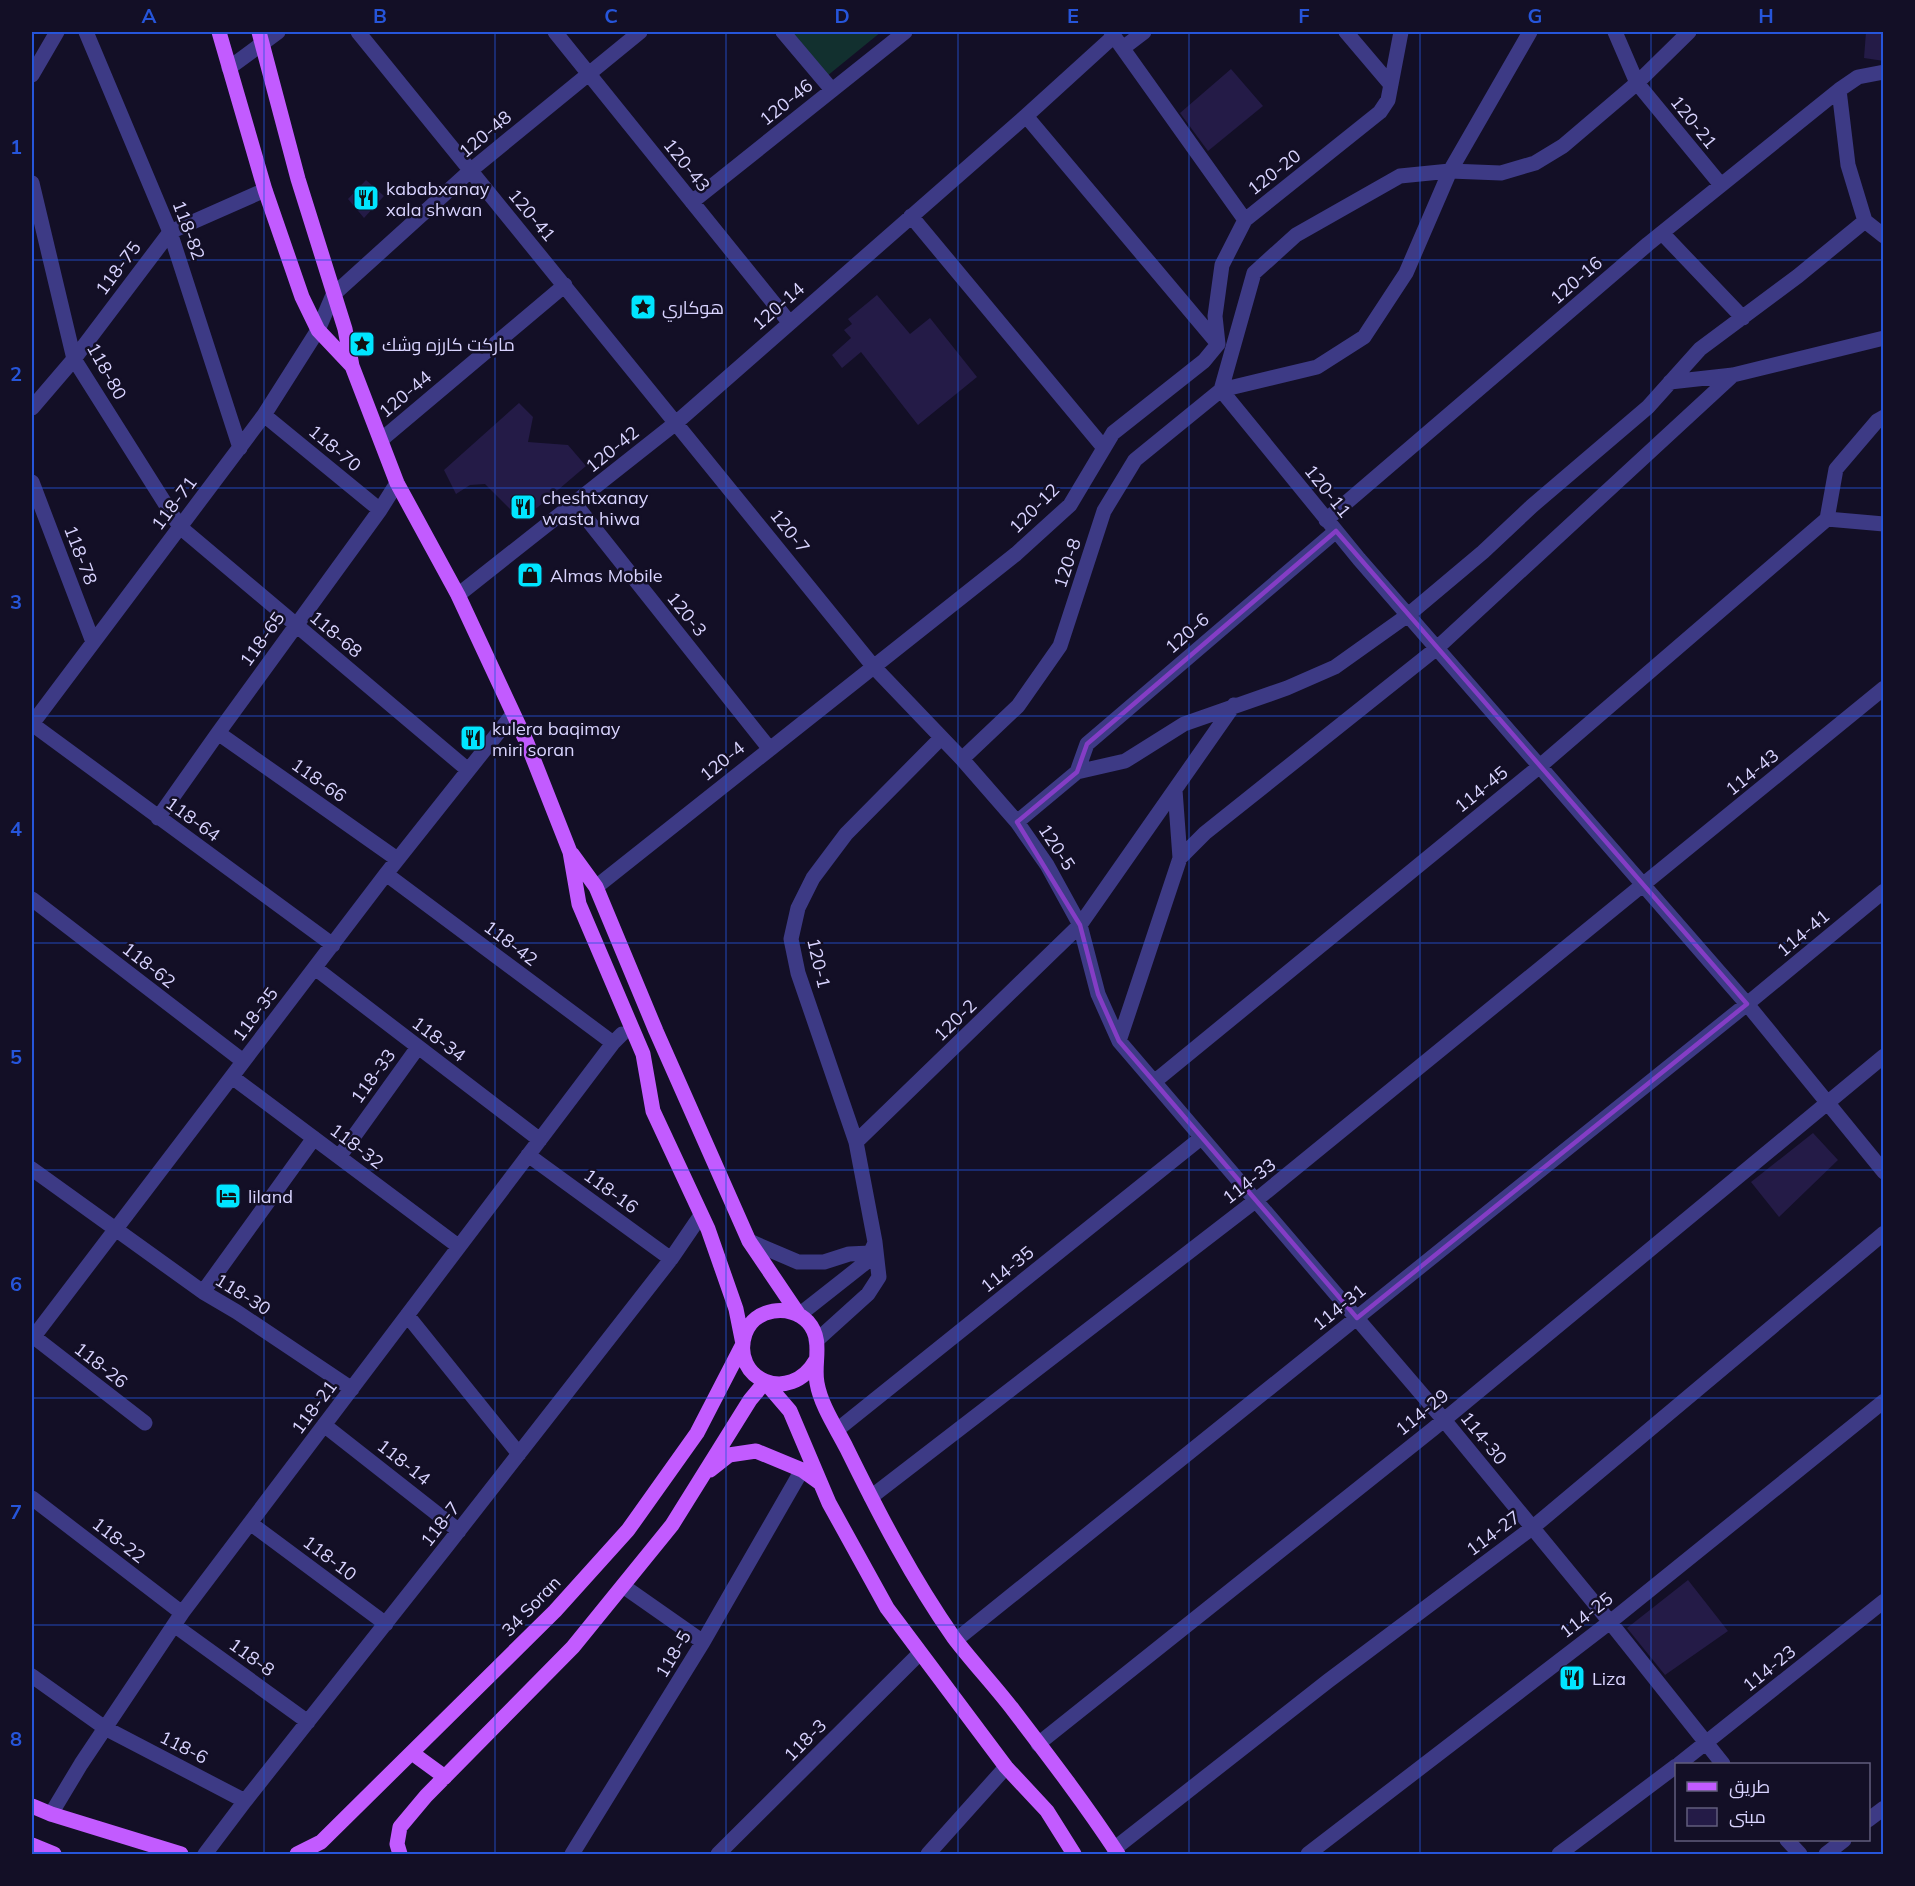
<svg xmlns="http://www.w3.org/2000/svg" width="1915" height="1886" font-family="Mulish,Cairo,sans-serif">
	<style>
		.green { fill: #12302f }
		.building { fill: #241b47 }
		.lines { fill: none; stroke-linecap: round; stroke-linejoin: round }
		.minor { stroke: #3d3a85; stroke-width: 15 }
		.major { stroke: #c25bff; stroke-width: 15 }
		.marked { fill: none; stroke: #843dc5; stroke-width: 4.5; stroke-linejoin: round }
		.grid { fill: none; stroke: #2655da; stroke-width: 1.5; stroke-opacity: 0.55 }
		.labels { text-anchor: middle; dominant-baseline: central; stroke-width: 5; stroke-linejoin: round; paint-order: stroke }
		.street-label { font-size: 18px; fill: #d9d4ff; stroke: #130f26 }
		.poi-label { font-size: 18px; fill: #d9d4ff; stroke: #130f26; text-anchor: start }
		.neatline { fill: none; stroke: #2655da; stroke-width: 2 }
		.grid-label { font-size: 20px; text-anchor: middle; font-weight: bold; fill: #2655da }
	</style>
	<rect width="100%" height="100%" fill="#130f26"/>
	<!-- green -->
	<path class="green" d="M 790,32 L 881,32 L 827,76 Z"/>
	<!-- building -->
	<path class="building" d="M 1866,32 L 1884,32 L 1884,61 L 1864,58 Z
		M 1231,69 L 1263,106 L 1208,151 L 1180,113 Z
		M 366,180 L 384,196 L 364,218 L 348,199 Z
		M 877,295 L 910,334 L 930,318 L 977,377 L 918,425 L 861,352 L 842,368 L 832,355 L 851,338 L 844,330 L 852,324 L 848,319 Z
		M 519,403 L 533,417 L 528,442 L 568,445 L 586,466 L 538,507 L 520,519 L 485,484 L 470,485 L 456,494 L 444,470 Z
		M 1813,1133 L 1838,1160 L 1779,1217 L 1751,1182 Z
		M 1688,1580 L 1728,1631 L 1665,1675 L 1627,1628 Z"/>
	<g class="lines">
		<!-- minor -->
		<path class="minor" d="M 86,32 L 170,232 L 240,448
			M 358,32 L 873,666 L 962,759 L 1017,822 L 1047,865 L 1080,925 L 1098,994 L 1119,1041 L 1444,1420 L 1610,1622 L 1723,1764
			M 555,32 L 789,322
			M 783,32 L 832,90
			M 1111,32 L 1245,220
			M 1346,32 L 1391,85
			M 1615,32 L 1637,83 L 1721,185
			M 1123,48 L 1144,32
			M 229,68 L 278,32
			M 32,75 L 57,32
			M 1839,90 L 1848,165 L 1865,221 L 1884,236
			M 1026,116 L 1218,344
			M 32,183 L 74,359 L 180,527 L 468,770
			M 692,202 L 905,32
			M 911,216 L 1104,448
			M 1662,233 L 1743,318
			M 1670,382 L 1733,375 L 1884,338
			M 1221,390 L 1359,559 L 1747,1004 L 1884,1172
			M 1221,390 L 1254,273 L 1296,235 L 1400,176 L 1450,171 L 1501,173 L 1535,163 L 1563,146 L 1637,83 L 1689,32
			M 32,408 L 74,359 L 170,232 L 265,190
			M 264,415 L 380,510
			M 1884,417 L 1877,421 L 1836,469 L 1827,519 L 1884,524
			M 381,440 L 565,285
			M 32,482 L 93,642
			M 575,504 L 769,748
			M 1326,520 L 1648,244 L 1839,90 L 1858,77 L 1884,72
			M 458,595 L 677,422 L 1026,116 L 1114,36
			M 32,724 L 264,415 L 318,330 L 333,295 L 470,171 L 640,32
			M 32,724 L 333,945
			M 218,733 L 397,859
			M 962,759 L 1018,706 L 1060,646 L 1104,511 L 1135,460 L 1221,390 L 1317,367 L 1364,337 L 1406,273 L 1450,171 L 1530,32
			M 1077,772 L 1087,744 L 1336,531
			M 1175,790 L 1180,858
			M 158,818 L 218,733 L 380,510 L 397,483
			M 1017,822 L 1077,772 L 1125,761 L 1184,724 L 1287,688 L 1335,667 L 1408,615 L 1483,552 L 1532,506 L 1648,407 L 1700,349 L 1798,276 L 1865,221
			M 386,874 L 613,1043
			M 596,887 L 1016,554 L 1070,505 L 1113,433 L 1204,361 L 1218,344 L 1215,316 L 1222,265 L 1245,220 L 1380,112 L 1388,100 L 1401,32
			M 32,899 L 243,1061
			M 315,968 L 540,1140
			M 1119,1041 L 1180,858 L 1205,833 L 1437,648 L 1733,375
			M 232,1077 L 458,1246
			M 1154,1082 L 1540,766 L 1827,519
			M 856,1142 L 1080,925 L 1234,705
			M 528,1155 L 671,1259
			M 339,1157 L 418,1047
			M 32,1169 L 203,1292 L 237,1312 L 352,1389
			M 749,1241 L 798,1262 L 824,1262 L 849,1254 L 870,1253
			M 203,1292 L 314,1138
			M 407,1315 L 519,1454
			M 799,1315 L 865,1263 L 874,1245
			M 34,1337 L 145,1423
			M 32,1339 L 386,874 L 513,714
			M 816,1341 L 868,1294 L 879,1277 L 875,1242 L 856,1142 L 798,973 L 791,939 L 798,908 L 813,878 L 846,834 L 941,738
			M 324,1425 L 459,1531
			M 837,1430 L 1201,1138
			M 871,1497 L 1255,1201 L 1884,688
			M 32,1498 L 182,1613
			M 250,1523 L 386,1624
			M 623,1586 L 703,1642
			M 174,1625 L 308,1722
			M 956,1640 L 1747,1004 L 1884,891
			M 32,1676 L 105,1728 L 245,1801
			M 1038,1744 L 1433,1429 L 1884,1056
			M 1679,1764 L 1884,1601
			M 51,1814 L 81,1764 L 182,1613 L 613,1043 L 622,1034
			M 1868,1820 L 1884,1808
			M 1787,1840 L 1800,1854
			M 1114,1849 L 1328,1681 L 1532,1528 L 1884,1233
			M 205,1854 L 245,1801 L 446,1547 L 671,1259 L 701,1215
			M 572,1854 L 703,1642 L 802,1470
			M 718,1854 L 920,1653
			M 928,1854 L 1006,1767
			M 1308,1854 L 1610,1622 L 1884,1401
			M 1559,1854 L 1676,1766
			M 1826,1854 L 1844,1840"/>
		<!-- major -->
		<path class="major" d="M 219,32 L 265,190 L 302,297 L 318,330 L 352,366
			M 259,32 L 298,179 L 345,329 L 352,366 L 397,483 L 458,595 L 527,743 L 570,852 L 579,904 L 643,1054 L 653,1111 L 708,1229 L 736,1309 L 743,1344 L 697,1433 L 628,1530 L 555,1611 L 321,1842 L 297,1854
			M 572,854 L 596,887 L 656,1031 L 749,1241 L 799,1315
			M 816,1360 C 790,1406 730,1379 745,1334 C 754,1308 790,1303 808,1322 C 824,1340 813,1363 817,1383 C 821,1406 837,1429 847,1449 C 879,1514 912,1578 954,1638 C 973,1663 995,1686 1014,1711 C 1050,1758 1086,1805 1118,1854
			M 710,1470 L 729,1455 L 756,1451 L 802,1470 L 820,1483
			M 412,1753 L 445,1777
			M 32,1806 L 51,1814 L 181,1854
			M 32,1845 L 54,1854
			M 400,1854 L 397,1844 L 400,1827 L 426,1796 L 573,1647 L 672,1525 L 750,1400 L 765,1382 L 790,1411 L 829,1503 L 887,1608 L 1006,1767 L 1047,1811 L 1074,1854"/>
	</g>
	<!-- marked area -->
	<path class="marked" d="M 1336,531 L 1747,1004 L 1357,1318 L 1119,1041 L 1098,994 L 1080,925 L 1017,822 L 1077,772 L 1087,744 Z"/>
	<!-- grid -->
	<path class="grid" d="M 264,32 L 264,1854M 495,32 L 495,1854M 726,32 L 726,1854M 958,32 L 958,1854M 1189,32 L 1189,1854M 1420,32 L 1420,1854M 1651,32 L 1651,1854M 32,260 L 1884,260M 32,488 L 1884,488M 32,716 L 1884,716M 32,943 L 1884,943M 32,1170 L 1884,1170M 32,1398 L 1884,1398M 32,1625 L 1884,1625"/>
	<!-- icons -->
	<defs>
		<g id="restaurant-square" transform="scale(1.35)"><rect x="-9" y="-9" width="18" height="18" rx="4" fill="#00e5ff" stroke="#130f26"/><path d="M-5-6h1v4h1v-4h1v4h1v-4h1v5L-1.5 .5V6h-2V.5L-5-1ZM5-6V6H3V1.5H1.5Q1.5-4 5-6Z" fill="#111"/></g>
		<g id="sight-square" transform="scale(1.35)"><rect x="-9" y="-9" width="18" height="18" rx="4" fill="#00e5ff" stroke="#130f26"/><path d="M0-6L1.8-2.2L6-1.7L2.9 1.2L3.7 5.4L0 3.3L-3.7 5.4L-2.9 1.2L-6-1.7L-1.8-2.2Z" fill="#111"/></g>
		<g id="shop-square" transform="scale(1.35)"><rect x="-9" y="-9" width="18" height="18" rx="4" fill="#00e5ff" stroke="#130f26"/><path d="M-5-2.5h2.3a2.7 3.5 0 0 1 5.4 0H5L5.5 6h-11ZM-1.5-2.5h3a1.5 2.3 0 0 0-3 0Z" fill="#111"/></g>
		<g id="hotel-square" transform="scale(1.35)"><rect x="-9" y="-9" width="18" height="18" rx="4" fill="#00e5ff" stroke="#130f26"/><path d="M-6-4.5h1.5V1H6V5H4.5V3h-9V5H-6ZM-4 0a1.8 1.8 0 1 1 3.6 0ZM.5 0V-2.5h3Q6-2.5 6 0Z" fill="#111"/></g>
	</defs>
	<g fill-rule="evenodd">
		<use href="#restaurant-square" x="366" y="198"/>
		<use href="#sight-square" x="643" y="307"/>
		<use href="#sight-square" x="362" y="344"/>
		<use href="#restaurant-square" x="523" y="507"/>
		<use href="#shop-square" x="530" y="575"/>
		<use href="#restaurant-square" x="473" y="738"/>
		<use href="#hotel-square" x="228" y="1196"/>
		<use href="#restaurant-square" x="1572" y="1678"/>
	</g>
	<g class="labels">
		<!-- street labels -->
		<g class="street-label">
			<text transform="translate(786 102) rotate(-39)">120-46</text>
			<text transform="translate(1694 122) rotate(51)">120-21</text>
			<text transform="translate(485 134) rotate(-40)">120-48</text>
			<text transform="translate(687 165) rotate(51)">120-43</text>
			<text transform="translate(1274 172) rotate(-38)">120-20</text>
			<text transform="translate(532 215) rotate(50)">120-41</text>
			<text transform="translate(189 230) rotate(70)">118-82</text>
			<text transform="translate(118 268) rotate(-53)">118-75</text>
			<text transform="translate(1576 280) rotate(-41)">120-16</text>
			<text transform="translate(778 306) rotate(-41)">120-14</text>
			<text transform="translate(107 371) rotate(61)">118-80</text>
			<text transform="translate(405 394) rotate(-40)">120-44</text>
			<text transform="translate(335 448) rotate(40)">118-70</text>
			<text transform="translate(612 449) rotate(-39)">120-42</text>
			<text transform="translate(1328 491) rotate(51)">120-11</text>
			<text transform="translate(174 503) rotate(-53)">118-71</text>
			<text transform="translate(1034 508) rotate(-45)">120-12</text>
			<text transform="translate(790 531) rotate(51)">120-7</text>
			<text transform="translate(81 555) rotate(69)">118-78</text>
			<text transform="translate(1067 563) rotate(-72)">120-8</text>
			<text transform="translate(687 614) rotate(51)">120-3</text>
			<text transform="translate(1187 633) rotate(-41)">120-6</text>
			<text transform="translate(336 634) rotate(40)">118-68</text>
			<text transform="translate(262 639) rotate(-54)">118-65</text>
			<text transform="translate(722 761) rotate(-39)">120-4</text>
			<text transform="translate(1752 772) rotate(-39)">114-43</text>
			<text transform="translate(319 780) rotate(35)">118-66</text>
			<text transform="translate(1481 789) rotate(-39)">114-45</text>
			<text transform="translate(193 819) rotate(36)">118-64</text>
			<text transform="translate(1057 847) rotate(57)">120-5</text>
			<text transform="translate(1803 933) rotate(-40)">114-41</text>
			<text transform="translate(511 943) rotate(37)">118-42</text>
			<text transform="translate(819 963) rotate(77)">120-1</text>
			<text transform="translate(149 965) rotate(38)">118-62</text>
			<text transform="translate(255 1014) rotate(-53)">118-35</text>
			<text transform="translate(955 1020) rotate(-44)">120-2</text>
			<text transform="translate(439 1039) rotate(37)">118-34</text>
			<text transform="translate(373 1076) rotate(-54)">118-33</text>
			<text transform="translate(357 1146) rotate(37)">118-32</text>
			<text transform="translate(1249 1181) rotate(-38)">114-33</text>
			<text transform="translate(611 1191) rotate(36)">118-16</text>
			<text transform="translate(1007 1269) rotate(-39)">114-35</text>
			<text transform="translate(243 1294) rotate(32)">118-30</text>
			<text transform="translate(1339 1307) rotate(-39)">114-31</text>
			<text transform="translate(101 1365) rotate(38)">118-26</text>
			<text transform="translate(314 1407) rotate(-53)">118-21</text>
			<text transform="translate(1422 1412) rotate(-39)">114-29</text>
			<text transform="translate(1484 1438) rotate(51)">114-30</text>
			<text transform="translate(404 1462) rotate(38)">118-14</text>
			<text transform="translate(440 1524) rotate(-52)">118-7</text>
			<text transform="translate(1493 1533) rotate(-37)">114-27</text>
			<text transform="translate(119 1540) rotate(38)">118-22</text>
			<text transform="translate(330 1558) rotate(37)">118-10</text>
			<text transform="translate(531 1606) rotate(-46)">34 Soran</text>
			<text transform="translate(1586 1615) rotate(-38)">114-25</text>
			<text transform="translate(673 1654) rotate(-59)">118-5</text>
			<text transform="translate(252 1657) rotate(36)">118-8</text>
			<text transform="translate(1769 1668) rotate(-39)">114-23</text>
			<text transform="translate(805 1740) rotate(-45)">118-3</text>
			<text transform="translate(184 1747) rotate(27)">118-6</text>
		</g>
		<!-- poi labels -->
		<g class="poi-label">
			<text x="386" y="188">kababxanay<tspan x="386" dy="21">xala shwan</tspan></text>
			<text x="662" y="307">هوكاري</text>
			<text x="382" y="344">ماركت كارزه وشك</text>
			<text x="542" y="497">cheshtxanay<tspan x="542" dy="21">wasta hiwa</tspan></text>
			<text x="550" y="575">Almas Mobile</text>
			<text x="492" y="728">kulera baqimay<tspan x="492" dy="21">miri soran</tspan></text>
			<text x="248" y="1196">liland</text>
			<text x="1592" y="1678">Liza</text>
		</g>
	</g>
	<!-- border -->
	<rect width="1915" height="1886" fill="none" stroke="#130f26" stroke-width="66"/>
	<!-- legend -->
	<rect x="1675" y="1763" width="195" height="78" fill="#130f26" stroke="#625e7d" stroke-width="1.5"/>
	<rect x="1687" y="1782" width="30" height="9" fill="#c25bff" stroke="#625e7d" stroke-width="1.5"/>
	<text x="1729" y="1793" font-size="18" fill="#d9d4ff">طريق</text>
	<rect x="1687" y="1808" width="30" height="18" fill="#241b47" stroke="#625e7d" stroke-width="1.5"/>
	<text x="1729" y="1823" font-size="18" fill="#d9d4ff">مبنى</text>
	<rect x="33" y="33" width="1849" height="1820" class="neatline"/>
	<g class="grid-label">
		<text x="149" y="23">A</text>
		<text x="380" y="23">B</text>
		<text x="611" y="23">C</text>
		<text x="842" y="23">D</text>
		<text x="1073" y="23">E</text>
		<text x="1304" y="23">F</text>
		<text x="1535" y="23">G</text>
		<text x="1766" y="23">H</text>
		<text x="16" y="154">1</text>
		<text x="16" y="381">2</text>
		<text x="16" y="609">3</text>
		<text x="16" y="836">4</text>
		<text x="16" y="1064">5</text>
		<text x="16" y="1291">6</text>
		<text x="16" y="1519">7</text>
		<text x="16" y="1746">8</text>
	</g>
</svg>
